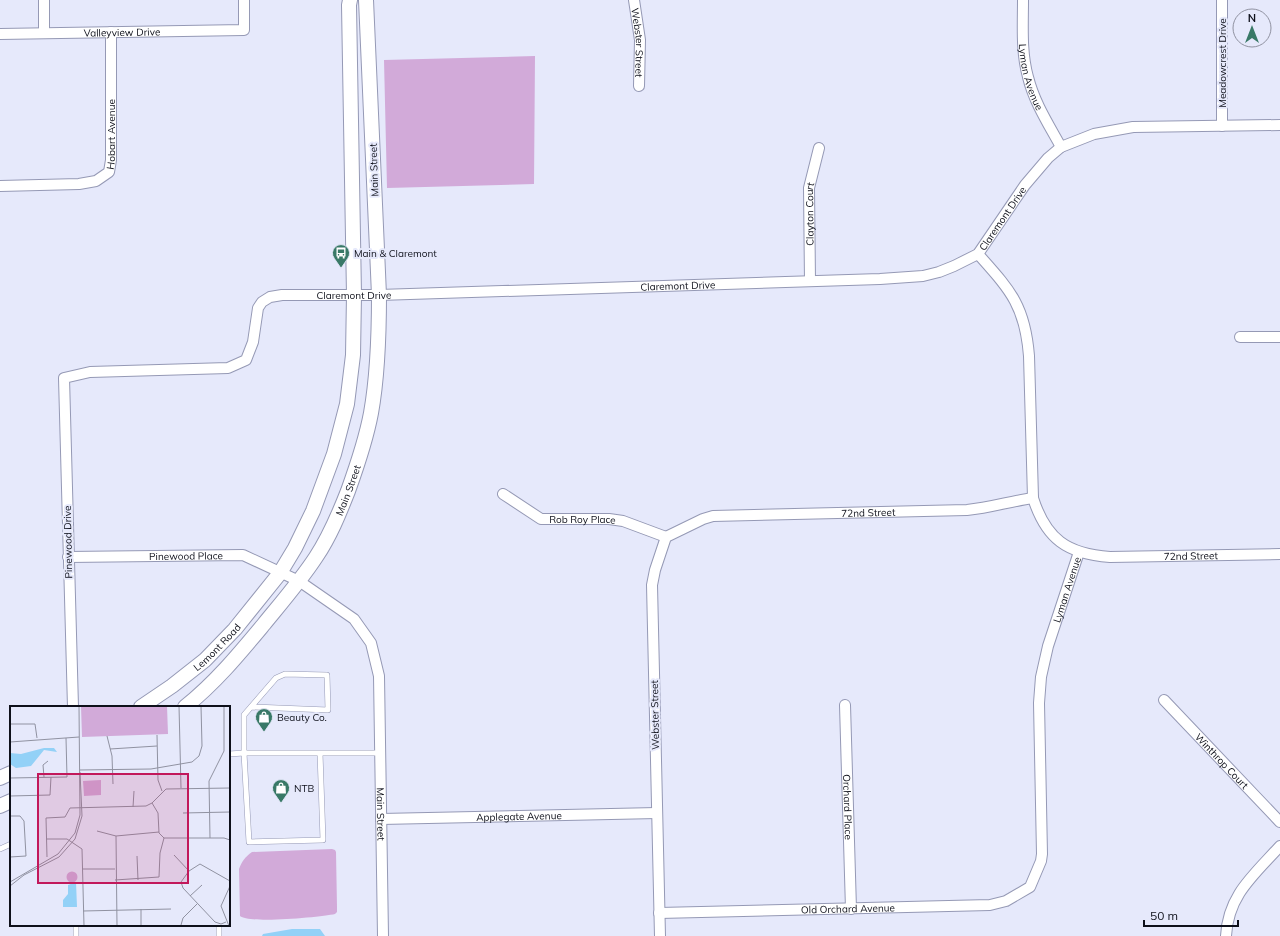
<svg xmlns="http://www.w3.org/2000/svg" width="1280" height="936" font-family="Mulish,sans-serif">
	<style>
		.green { fill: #d2aad9 }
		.water { fill: #93d1f7 }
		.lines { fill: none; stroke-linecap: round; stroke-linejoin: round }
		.lane-casing { stroke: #9599b5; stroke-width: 6 }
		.street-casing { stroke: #9599b5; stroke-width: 12 }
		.secondary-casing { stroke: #9599b5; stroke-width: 16 }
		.lane { stroke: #fff; stroke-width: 5 }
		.street { stroke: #fff; stroke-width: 10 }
		.secondary { stroke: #fff; stroke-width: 14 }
		.labels { text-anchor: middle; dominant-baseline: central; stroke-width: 4; stroke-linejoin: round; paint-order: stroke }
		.street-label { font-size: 10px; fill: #0e101a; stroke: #e6e9fb }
		.poi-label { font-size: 10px; fill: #0e101a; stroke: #e6e9fb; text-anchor: start }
		.inset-road { fill: none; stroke: #9092a1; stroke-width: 1 }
		.view { fill: #c2185b; fill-opacity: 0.15; stroke: #c2185b; stroke-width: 2 }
		.inset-edge { fill: none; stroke: #0e101a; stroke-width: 2 }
	</style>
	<rect width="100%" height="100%" fill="#e6e9fb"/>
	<!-- green -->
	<path class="green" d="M 535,56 L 534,184 L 387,188 L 384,60 Z
		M 332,849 L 335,850 L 336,852 L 337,907 L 337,912 L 335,914 C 321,917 250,924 240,916 L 239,869 C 242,861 245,857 252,852 Z"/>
	<!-- water -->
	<path class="water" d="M 292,929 L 320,929 L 325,936 L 262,936 L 263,934 Z"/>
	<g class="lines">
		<!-- lane casing -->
		<g class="lane-casing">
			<path id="lane" d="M 251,707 L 328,710 L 327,675 L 285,674 L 276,678 L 244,715 L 244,753 L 380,753
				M 229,754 L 244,753 L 249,842 L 323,840 L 320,753
				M 0,849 L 11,844
				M 76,925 L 76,936
				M 219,925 L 219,936"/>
		</g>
		<!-- street casing -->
		<g class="street-casing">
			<g id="street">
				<path d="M 44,0 L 44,33"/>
				<path id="s1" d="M 634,0 L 640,40 L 639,86"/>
				<path id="s2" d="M 1023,0 C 1023,25 1021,52 1028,77 C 1034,102 1049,125 1061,147"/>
				<path d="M 1222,0 L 1222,126"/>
				<path id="s3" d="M 0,34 L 244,30 L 244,0"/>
				<path id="s4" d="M 0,186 L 79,184 L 96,181 L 109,172 L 111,160 L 111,32"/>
				<path id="s5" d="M 978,254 C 1010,290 1025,305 1029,356 L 1033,498 C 1046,539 1067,554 1110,557 L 1280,554"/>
				<path id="s6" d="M 810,281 L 809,188 L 819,148"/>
				<path d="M 1240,337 L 1280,337"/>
				<path id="s7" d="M 503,494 L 541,519 L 609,519 L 623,521 L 666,537"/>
				<path id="s8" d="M 68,557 L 243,555 L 299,581 L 354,619 L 371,643 L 379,676 L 383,936"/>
				<path id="s9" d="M 1164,700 L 1280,822"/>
				<path id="s10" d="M 845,705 L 851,909"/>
				<path id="s11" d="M 73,707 L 64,378 L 90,372 L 228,368 L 246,360 L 253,342 L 258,308 L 262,302 L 270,297 L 282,295 L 379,295 L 880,279 L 923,276 L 939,272 L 954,266 L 978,254 L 1025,185 L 1048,158 L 1061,147 L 1094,134 L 1133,127 L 1280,125"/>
				<path id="s12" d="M 381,819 L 657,813"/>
				<path id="s13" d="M 659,913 L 990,905 L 1006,901 L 1030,887 L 1041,861 L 1042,854 L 1039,703 L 1041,677 L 1048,646 L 1079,552"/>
				<path id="s14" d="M 660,936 L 652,585 L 655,570 L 666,537 L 703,519 L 713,516 L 967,510 C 990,508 1011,501 1033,498"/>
				<path d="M 1226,936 C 1228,895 1254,875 1280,846"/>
			</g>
		</g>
		<!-- secondary casing -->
		<g class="secondary-casing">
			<g id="secondary">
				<path id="s15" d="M 141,707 L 172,686 L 205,660 L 235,629 L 280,573 L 295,548 L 313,511 L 334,454 L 347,404 L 353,355 L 354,295 L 349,5 L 350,0"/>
				<path id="s16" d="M 185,707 C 216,682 239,654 264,624 C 282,602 301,580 316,557 C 330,536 339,514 348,491 C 357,466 366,440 371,413 C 378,374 379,334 379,295 L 366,0"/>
				<path d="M 0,778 L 11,773"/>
				<path d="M 0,806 L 11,801"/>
			</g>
		</g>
		<!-- lane -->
		<use href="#lane" class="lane"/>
		<!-- street -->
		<use href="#street" class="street"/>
		<!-- secondary -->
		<use href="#secondary" class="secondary"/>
	</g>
	<!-- icons -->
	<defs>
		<g id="bus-pin" transform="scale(0.9)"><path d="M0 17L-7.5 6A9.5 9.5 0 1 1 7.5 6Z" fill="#397967" stroke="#e6e9fb"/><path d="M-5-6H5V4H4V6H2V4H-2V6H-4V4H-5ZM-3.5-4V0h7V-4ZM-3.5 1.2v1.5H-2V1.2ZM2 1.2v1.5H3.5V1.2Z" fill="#fff"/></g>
		<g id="shop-pin" transform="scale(0.9)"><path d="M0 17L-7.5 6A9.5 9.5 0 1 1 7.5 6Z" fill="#397967" stroke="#e6e9fb"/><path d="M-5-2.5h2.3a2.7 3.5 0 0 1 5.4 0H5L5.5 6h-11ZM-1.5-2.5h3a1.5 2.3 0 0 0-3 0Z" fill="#fff"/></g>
	</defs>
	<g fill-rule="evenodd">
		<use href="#bus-pin" x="341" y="253"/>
		<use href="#shop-pin" x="264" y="717"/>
		<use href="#shop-pin" x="281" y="788"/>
	</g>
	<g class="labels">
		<!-- street labels -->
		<g class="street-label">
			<text stroke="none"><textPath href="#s3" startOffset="122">Valleyview Drive</textPath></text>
			<text stroke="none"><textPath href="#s1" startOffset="43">Webster Street</textPath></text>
			<text transform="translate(1222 63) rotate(-90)">Meadowcrest Drive</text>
			<text stroke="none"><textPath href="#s2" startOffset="78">Lyman Avenue</textPath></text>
			<text stroke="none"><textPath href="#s4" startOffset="150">Hobart Avenue</textPath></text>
			<text transform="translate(374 170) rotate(-92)">Main Street</text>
			<text stroke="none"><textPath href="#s6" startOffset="67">Clayton Court</textPath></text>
			<text stroke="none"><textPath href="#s11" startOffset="1340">Claremont Drive</textPath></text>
			<text stroke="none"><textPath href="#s11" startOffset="992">Claremont Drive</textPath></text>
			<text stroke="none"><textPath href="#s11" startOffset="668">Claremont Drive</textPath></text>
			<text stroke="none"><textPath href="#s16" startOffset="274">Main Street</textPath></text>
			<text stroke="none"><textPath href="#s14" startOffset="608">72nd Street</textPath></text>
			<text stroke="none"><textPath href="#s7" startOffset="87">Rob Roy Place</textPath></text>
			<text transform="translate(68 542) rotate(-91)">Pinewood Drive</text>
			<text stroke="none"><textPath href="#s8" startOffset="118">Pinewood Place</textPath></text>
			<text stroke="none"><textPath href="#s5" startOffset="445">72nd Street</textPath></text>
			<text stroke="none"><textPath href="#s13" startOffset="679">Lyman Avenue</textPath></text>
			<text stroke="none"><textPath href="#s15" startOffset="97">Lemont Road</textPath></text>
			<text transform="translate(655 715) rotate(-91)">Webster Street</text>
			<text stroke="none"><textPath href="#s9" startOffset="84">Winthrop Court</textPath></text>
			<text stroke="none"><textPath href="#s10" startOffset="102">Orchard Place</textPath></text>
			<text stroke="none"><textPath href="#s8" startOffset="505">Main Street</textPath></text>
			<text stroke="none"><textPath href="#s12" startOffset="138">Applegate Avenue</textPath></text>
			<text stroke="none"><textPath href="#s13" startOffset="189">Old Orchard Avenue</textPath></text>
		</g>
		<!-- poi labels -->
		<g class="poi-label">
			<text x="354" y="253">Main &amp; Claremont</text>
			<text x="277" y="717">Beauty Co.</text>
			<text x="294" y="788">NTB</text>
		</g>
	</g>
	<!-- overview -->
	<g transform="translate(10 706)">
		<rect width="220" height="220" fill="#e6e9fb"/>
		<path d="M 71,0 L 157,0 L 158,28 L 72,31 ZM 91,74 L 91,89 L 74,90 L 73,75 ZM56.5 171a5.5 5.5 0 1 1 11 0a5.5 5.5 0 1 1-11 0Z" fill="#d2aad9"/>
		<path d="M 34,42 L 44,42 L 47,46 L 34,44 L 21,60 L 6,62 L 0,58 L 0,47 L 11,48 ZM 66,176 L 67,201 L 53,201 L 53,194 L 58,188 L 58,179 Z" fill="#93d1f7"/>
		<path class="inset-road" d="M 169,0 L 171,82M 0,18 L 25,18 L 27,32M 147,29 L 148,74 L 152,85M 97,30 L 102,50 L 103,78M 0,36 L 69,31M 100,43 L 147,40M 70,64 L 141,63 L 182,56 L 189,50 L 192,40 L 191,0M 34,71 L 33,59 L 38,55M 0,72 L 57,71 L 56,32M 0,90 L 40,89 L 41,71M 142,97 L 148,107 L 149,127 L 154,132M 123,101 L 124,85M 173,107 L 220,106M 0,110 L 10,110 L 14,115 L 16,150 L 0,151M 87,125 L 106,130M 154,132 L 214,132 L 220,134M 200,132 L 199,75 L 214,45 L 214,0M 36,133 L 57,133 L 72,143 L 74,220M 164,149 L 179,165M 127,150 L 128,174M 37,151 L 36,112 L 55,111 L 60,102 L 136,100 L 142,97 L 156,83 L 220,82M 73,163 L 105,163M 105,174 L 149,171 L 150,147 L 154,132M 0,176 L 48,148 L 65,127 L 70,109 L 69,0M 0,180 L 14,169 L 49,151 L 65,133 L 72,110 L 70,66M 180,190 L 192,179M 131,203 L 131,220M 73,205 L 161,203M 216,216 L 211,218 L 205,216 L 173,182 L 171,176 L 179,165 L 190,158 L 220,175M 171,219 L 173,212 L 187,198M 107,220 L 106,130 L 149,126M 219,220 L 211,200 L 220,180"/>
		<path class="view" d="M 28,68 L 178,68 L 178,177 L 28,177 Z"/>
		<rect width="220" height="220" class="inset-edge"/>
	</g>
	<!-- north arrow -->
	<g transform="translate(1252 28)"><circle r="19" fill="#e6e9fb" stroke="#9092a1"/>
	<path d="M0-3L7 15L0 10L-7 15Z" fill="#397967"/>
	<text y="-6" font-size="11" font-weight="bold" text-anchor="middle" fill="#0e101a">N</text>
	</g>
	<!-- scale -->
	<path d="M1144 920v6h94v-6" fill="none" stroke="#0e101a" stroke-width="2"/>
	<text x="1150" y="920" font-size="12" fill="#0e101a" stroke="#e6e9fb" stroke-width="3" paint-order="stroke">50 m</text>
</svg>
